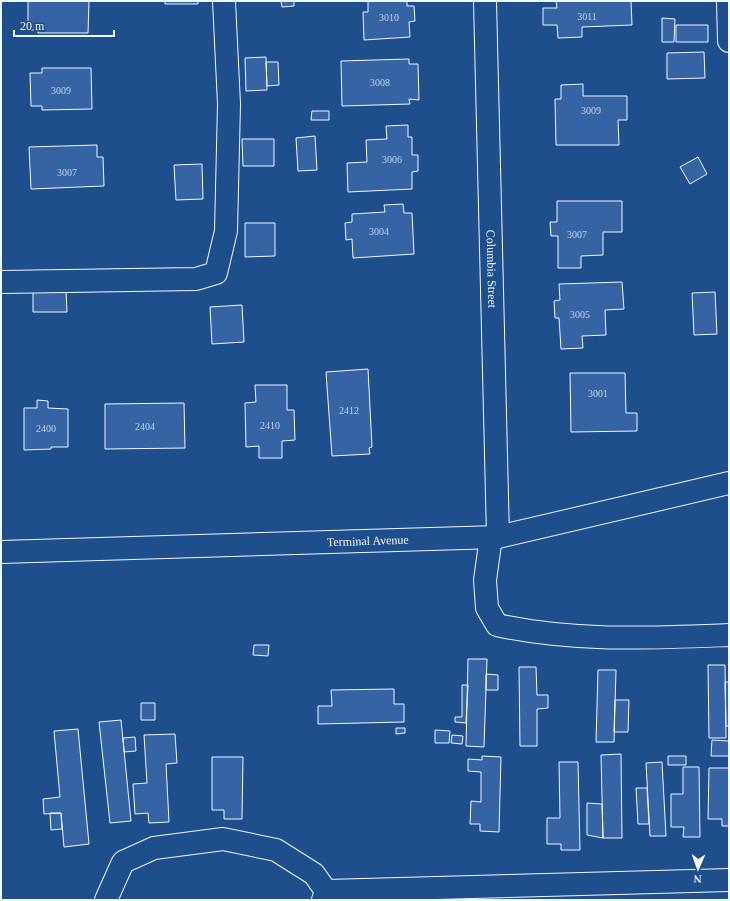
<svg xmlns="http://www.w3.org/2000/svg" width="730" height="901" font-family="Georgia,serif">
	<style>
		.building { fill: #3563a3; stroke: #f2f6ff }
		.lines { fill: none; stroke-linecap: round; stroke-linejoin: round }
		.minor-casing { stroke: #f2f6ff; stroke-width: 24 }
		.minor { stroke: #1f4e8c; stroke-width: 22 }
		.labels { text-anchor: middle; dominant-baseline: central; stroke-width: 3; stroke-linejoin: round; paint-order: stroke }
		.number-label { font-size: 10px; fill: #c3d1e8 }
		.street-label { font-size: 12px; fill: #f2f6ff; stroke: #1f4e8c }
	</style>
	<rect width="100%" height="100%" fill="#1f4e8c"/>
	<!-- building -->
	<path class="building" d="M 28,1 L 89,1 L 88,33 L 38,33 L 38,30 L 28,30 Z
		M 165,1 L 198,1 L 198,4 L 165,4 Z
		M 281,1 L 294,1 L 294,6 L 282,7 Z
		M 368,1 L 407,1 L 407,6 L 414,6 L 415,21 L 409,22 L 410,37 L 364,40 L 363,12 L 368,12 Z
		M 556,1 L 631,1 L 632,25 L 582,27 L 582,37 L 558,38 L 557,25 L 543,25 L 543,8 L 557,8 Z
		M 662,18 L 675,19 L 674,42 L 662,42 Z
		M 676,25 L 708,25 L 708,42 L 676,42 Z
		M 704,52 L 705,78 L 667,79 L 667,53 Z
		M 266,57 L 267,90 L 246,91 L 245,58 Z
		M 409,59 L 409,64 L 418,64 L 419,100 L 409,99 L 410,104 L 342,106 L 341,61 Z
		M 266,62 L 278,62 L 279,85 L 267,86 Z
		M 42,68 L 91,68 L 92,109 L 42,110 L 42,106 L 31,106 L 30,73 L 42,73 Z
		M 583,84 L 583,96 L 627,96 L 627,120 L 618,120 L 619,145 L 556,145 L 555,99 L 561,99 L 561,85 Z
		M 312,111 L 329,111 L 329,120 L 311,120 Z
		M 408,125 L 408,137 L 412,137 L 412,155 L 418,155 L 418,171 L 412,172 L 412,189 L 348,192 L 347,163 L 367,162 L 366,140 L 387,139 L 386,126 Z
		M 315,136 L 317,170 L 298,171 L 296,138 Z
		M 242,139 L 274,139 L 274,166 L 243,166 Z
		M 97,145 L 97,157 L 103,157 L 104,186 L 31,189 L 29,147 Z
		M 698,157 L 707,174 L 690,184 L 680,167 Z
		M 202,164 L 203,199 L 176,200 L 174,165 Z
		M 557,201 L 622,201 L 622,232 L 603,232 L 603,255 L 581,256 L 581,268 L 558,268 L 558,236 L 551,236 L 550,222 L 557,222 Z
		M 403,204 L 404,213 L 412,213 L 414,254 L 353,258 L 352,239 L 346,240 L 345,223 L 352,222 L 352,214 L 385,212 L 384,205 Z
		M 245,223 L 275,223 L 275,256 L 245,257 Z
		M 622,282 L 624,309 L 605,310 L 606,335 L 582,336 L 583,348 L 561,349 L 559,318 L 555,318 L 554,301 L 560,300 L 559,284 Z
		M 33,290 L 66,290 L 67,312 L 33,312 Z
		M 715,292 L 717,334 L 694,335 L 692,293 Z
		M 242,305 L 244,342 L 212,344 L 210,307 Z
		M 368,369 L 372,447 L 369,448 L 370,454 L 332,456 L 326,372 Z
		M 570,373 L 625,373 L 626,413 L 637,413 L 637,431 L 571,432 Z
		M 255,385 L 287,385 L 287,410 L 294,410 L 295,440 L 282,441 L 282,458 L 259,458 L 259,446 L 246,447 L 245,403 L 256,402 Z
		M 37,400 L 48,401 L 48,408 L 68,409 L 68,447 L 51,447 L 51,449 L 24,450 L 24,408 L 37,408 Z
		M 184,403 L 185,448 L 105,449 L 105,404 Z
		M 254,645 L 269,645 L 268,656 L 253,655 Z
		M 468,659 L 487,659 L 484,747 L 466,746 Z
		M 708,665 L 725,665 L 726,738 L 709,738 Z
		M 519,667 L 536,667 L 537,695 L 548,695 L 548,708 L 537,709 L 537,746 L 520,746 Z
		M 598,670 L 616,670 L 614,742 L 596,742 Z
		M 486,674 L 498,675 L 498,690 L 486,690 Z
		M 725,682 L 729,682 L 729,726 L 726,726 Z
		M 462,685 L 468,685 L 466,723 L 455,722 L 455,717 L 462,717 Z
		M 394,689 L 394,704 L 404,704 L 404,722 L 318,724 L 318,706 L 332,706 L 331,690 Z
		M 615,700 L 629,700 L 628,732 L 614,732 Z
		M 141,703 L 155,703 L 155,720 L 141,720 Z
		M 121,720 L 131,821 L 110,823 L 99,722 Z
		M 396,728 L 405,728 L 405,733 L 396,734 Z
		M 78,729 L 89,844 L 64,847 L 61,813 L 44,814 L 43,799 L 60,797 L 54,731 Z
		M 435,730 L 450,731 L 449,743 L 435,743 Z
		M 175,734 L 177,763 L 166,764 L 169,822 L 149,823 L 148,813 L 135,814 L 133,784 L 147,783 L 144,735 Z
		M 452,735 L 463,736 L 462,744 L 451,743 Z
		M 135,737 L 136,751 L 124,752 L 123,738 Z
		M 712,740 L 729,741 L 729,756 L 711,756 Z
		M 621,754 L 622,838 L 603,838 L 601,755 Z
		M 482,756 L 501,757 L 499,832 L 480,831 L 480,824 L 470,824 L 471,801 L 481,802 L 481,772 L 468,771 L 468,759 L 482,760 Z
		M 668,756 L 686,756 L 686,765 L 668,765 Z
		M 212,757 L 243,757 L 242,819 L 224,819 L 224,810 L 212,810 Z
		M 559,762 L 578,762 L 580,850 L 561,850 L 561,844 L 547,844 L 547,818 L 560,818 Z
		M 662,762 L 666,836 L 650,836 L 646,763 Z
		M 683,767 L 699,767 L 700,837 L 683,837 L 684,827 L 671,827 L 671,794 L 683,794 Z
		M 709,768 L 729,768 L 729,826 L 722,826 L 722,819 L 708,819 Z
		M 636,788 L 647,788 L 649,824 L 638,824 Z
		M 587,803 L 602,804 L 603,838 L 587,835 Z
		M 50,813 L 61,813 L 62,829 L 51,830 Z"/>
	<g class="lines">
		<!-- minor casing -->
		<g class="minor-casing">
			<g id="minor">
				<path id="s1" d="M 485,1 L 498,537"/>
				<path d="M 728,1 L 729,41"/>
				<path d="M 1,282 L 196,279 L 216,273 L 226,231 L 229,104 L 224,1"/>
				<path d="M 491,537 L 485,580 L 487,608 L 497,625 C 573,642 652,638 729,635"/>
				<path id="s2" d="M 1,552 L 498,537 L 729,483"/>
				<path d="M 326,891 L 729,880"/>
				<path d="M 106,900 L 123,862 L 154,848 L 223,839 L 276,850 L 314,874 L 326,891 L 323,900"/>
			</g>
		</g>
		<!-- minor -->
		<use href="#minor" class="minor"/>
	</g>
	<g class="labels">
		<!-- number labels -->
		<g class="number-label">
			<text x="587" y="16">3011</text>
			<text x="389" y="17">3010</text>
			<text x="380" y="82">3008</text>
			<text x="61" y="90">3009</text>
			<text x="591" y="110">3009</text>
			<text x="392" y="159">3006</text>
			<text x="67" y="172">3007</text>
			<text x="379" y="231">3004</text>
			<text x="577" y="234">3007</text>
			<text x="580" y="314">3005</text>
			<text x="598" y="393">3001</text>
			<text x="349" y="410">2412</text>
			<text x="270" y="425">2410</text>
			<text x="145" y="426">2404</text>
			<text x="46" y="428">2400</text>
		</g>
		<!-- street labels -->
		<g class="street-label">
			<text stroke="none"><textPath href="#s1" startOffset="268">Columbia Street</textPath></text>
			<text stroke="none"><textPath href="#s2" startOffset="367">Terminal Avenue</textPath></text>
		</g>
	</g>
	<!-- border -->
	<rect width="730" height="901" fill="none" stroke="#f2f6ff" stroke-width="4"/>
	<!-- north arrow -->
	<g transform="translate(698 869) rotate(182)" stroke="#1f4e8c" stroke-width="3" paint-order="stroke">
	<path d="M0-3L7 15L0 10L-7 15Z" fill="#f2f6ff"/>
	<text y="-6" font-size="11" font-weight="bold" text-anchor="middle" fill="#f2f6ff">N</text>
	</g>
	<!-- scale -->
	<path d="M14 30v6h100v-6" fill="none" stroke="#f2f6ff" stroke-width="2"/>
	<text x="20" y="30" font-size="12" fill="#f2f6ff" stroke="#1f4e8c" stroke-width="3" paint-order="stroke">20 m</text>
</svg>
